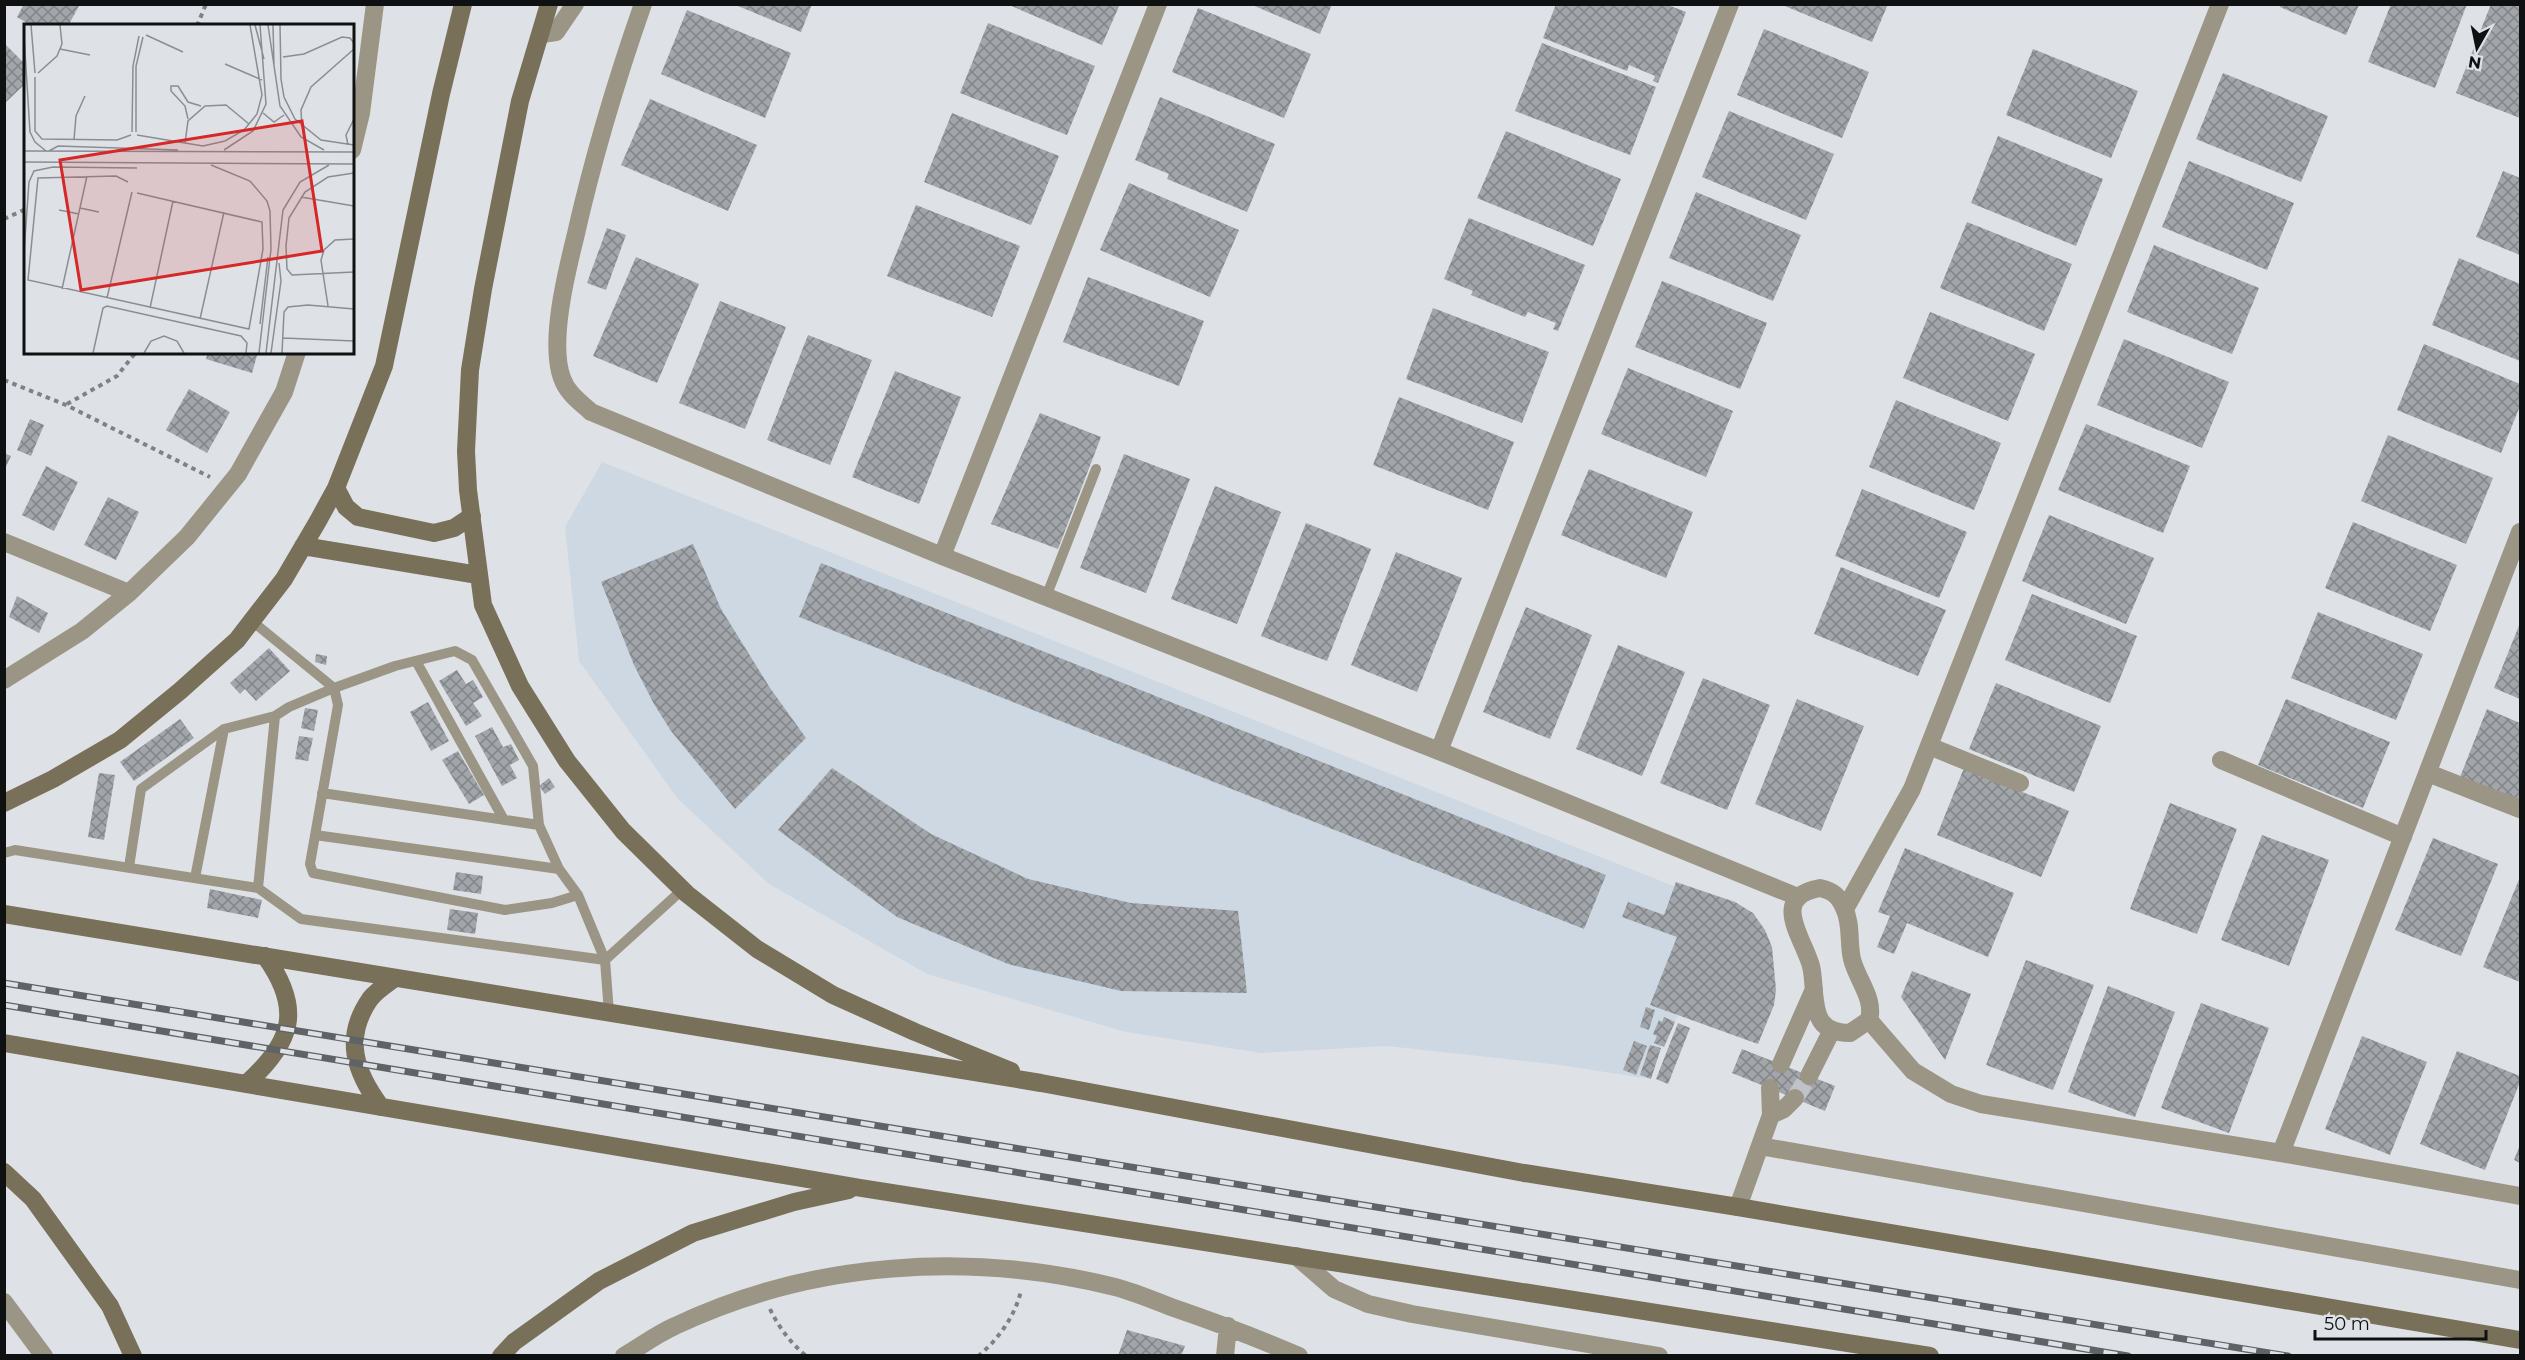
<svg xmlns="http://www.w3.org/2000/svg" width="2525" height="1360" font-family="Montserrat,sans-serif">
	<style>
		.built { fill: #ced8e2 }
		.building { fill: url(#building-cross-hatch) }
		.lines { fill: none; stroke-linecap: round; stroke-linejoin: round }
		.street-tunnel { stroke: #bfc2c6; stroke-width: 18; stroke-dasharray: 18 9; stroke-linecap: butt }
		.path { stroke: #7f8284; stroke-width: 4; stroke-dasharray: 4.5 4.5; stroke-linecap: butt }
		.lane { stroke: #9b9585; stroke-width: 10 }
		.street { stroke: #9b9585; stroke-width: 18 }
		.secondary { stroke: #797059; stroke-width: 18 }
		.rail-casing { stroke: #606365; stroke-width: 7 }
		.rail { stroke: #dee2e6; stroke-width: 4.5; stroke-dasharray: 14; stroke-linecap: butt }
		.inset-road { fill: none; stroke: #8b8e91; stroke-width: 1.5 }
		.view { fill: #d62828; fill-opacity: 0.15; stroke: #d62828; stroke-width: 3 }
		.inset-edge { fill: none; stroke: #0e1011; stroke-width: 3 }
	</style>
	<defs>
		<pattern id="building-cross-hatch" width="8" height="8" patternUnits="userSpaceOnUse" patternTransform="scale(1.5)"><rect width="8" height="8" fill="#a2a5a9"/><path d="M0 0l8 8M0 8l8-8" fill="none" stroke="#828588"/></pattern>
	</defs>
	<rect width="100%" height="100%" fill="#dee2e6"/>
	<!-- built -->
	<path class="built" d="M 602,462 L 1737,911 L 1643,1078 L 1560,1065 L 1387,1046 L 1261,1053 L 1126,1032 L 927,974 L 769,884 L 678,799 L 579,661 L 565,527 Z"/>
	<!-- building -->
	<path class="building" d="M 24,4 L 80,4 L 68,26 L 32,26 L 17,17 Z
		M 733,4 L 812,4 L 801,32 Z
		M 1007,4 L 1120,4 L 1102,45 Z
		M 1250,4 L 1332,4 L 1320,34 Z
		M 1556,4 L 1665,4 L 1686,12 L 1658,83 L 1653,81 L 1655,76 L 1629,65 L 1627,71 L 1543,38 Z
		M 1780,4 L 1888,4 L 1872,42 Z
		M 2391,4 L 2467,4 L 2435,88 L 2368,62 Z
		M 2491,4 L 2520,5 L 2520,118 L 2456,93 Z
		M 2281,5 L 2359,5 L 2346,35 L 2280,7 Z
		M 1198,8 L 1311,54 L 1284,118 L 1172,72 Z
		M 687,10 L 791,53 L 765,118 L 661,74 Z
		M 988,23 L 1095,66 L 1067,135 L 960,93 Z
		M 1764,29 L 1869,72 L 1842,138 L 1737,95 Z
		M 4,43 L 26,65 L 26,83 L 4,104 Z
		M 1542,43 L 1656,87 L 1630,155 L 1515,111 Z
		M 2033,49 L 2138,91 L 2111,158 L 2006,115 Z
		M 2223,73 L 2328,116 L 2301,182 L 2196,139 Z
		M 1160,97 L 1275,144 L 1247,212 L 1167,179 L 1169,174 L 1135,160 Z
		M 650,99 L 757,145 L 728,211 L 621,165 Z
		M 1729,111 L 1834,154 L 1806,220 L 1702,177 Z
		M 952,113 L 1059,156 L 1031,225 L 924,182 Z
		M 1506,131 L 1621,179 L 1593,246 L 1477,198 Z
		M 1998,136 L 2103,179 L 2076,246 L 1971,203 Z
		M 2189,161 L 2294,203 L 2267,270 L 2162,227 Z
		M 2503,171 L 2520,178 L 2520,255 L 2476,237 Z
		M 1129,183 L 1239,230 L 1210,297 L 1100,250 Z
		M 1696,192 L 1801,235 L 1773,301 L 1669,258 Z
		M 916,205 L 1020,246 L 992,317 L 887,276 Z
		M 1469,218 L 1585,265 L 1558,331 L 1553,329 L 1556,323 L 1528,312 L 1525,317 L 1471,295 L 1473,291 L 1444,279 Z
		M 1967,222 L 2072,264 L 2044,331 L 1940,288 Z
		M 607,228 L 626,235 L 606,290 L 587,283 Z
		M 2154,245 L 2259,288 L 2232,354 L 2127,312 Z
		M 636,257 L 699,284 L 657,383 L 593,356 Z
		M 2459,258 L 2520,284 L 2520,361 L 2432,325 Z
		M 1088,277 L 1204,321 L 1179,386 L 1063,342 Z
		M 1662,281 L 1767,323 L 1740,389 L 1635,347 Z
		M 720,301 L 786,327 L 745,429 L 679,403 Z
		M 1433,308 L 1549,352 L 1522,423 L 1406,379 Z
		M 1930,312 L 2035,354 L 2008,421 L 1903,378 Z
		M 808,335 L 872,360 L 830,465 L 767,440 Z
		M 2124,339 L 2229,382 L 2202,448 L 2097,405 Z
		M 2424,344 L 2520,384 L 2520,406 L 2501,453 L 2397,410 Z
		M 208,352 L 258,352 L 252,373 L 206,359 Z
		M 1628,368 L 1733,411 L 1706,477 L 1601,434 Z
		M 895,371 L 961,397 L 919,504 L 852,477 Z
		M 189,389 L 230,412 L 207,453 L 166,430 Z
		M 1399,397 L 1514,442 L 1488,510 L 1373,465 Z
		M 1896,400 L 2001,443 L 1974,510 L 1869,467 Z
		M 1040,413 L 1101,437 L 1058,549 L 991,524 Z
		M 30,419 L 44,425 L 31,456 L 17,450 Z
		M 2086,424 L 2190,466 L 2163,533 L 2058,490 Z
		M 2388,435 L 2493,478 L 2466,544 L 2361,501 Z
		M 4,453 L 11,456 L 4,471 Z
		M 1124,454 L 1190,479 L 1146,593 L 1080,568 Z
		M 46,466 L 78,482 L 54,531 L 22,515 Z
		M 1589,469 L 1693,512 L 1666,578 L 1561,535 Z
		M 1215,486 L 1281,512 L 1237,624 L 1171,599 Z
		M 1862,489 L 1967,532 L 1939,598 L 1835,556 Z
		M 108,497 L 139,512 L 116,560 L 84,545 Z
		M 2049,515 L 2154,558 L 2126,624 L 2022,581 Z
		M 2353,522 L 2457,565 L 2430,631 L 2325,588 Z
		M 1306,523 L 1371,549 L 1327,661 L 1261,636 Z
		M 693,544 L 721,609 L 770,688 L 806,738 L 735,809 L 671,731 L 654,704 L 634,665 L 601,582 Z
		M 1396,552 L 1462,578 L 1417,692 L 1351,665 Z
		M 821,563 L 1606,875 L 1584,929 L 799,617 Z
		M 1841,567 L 1946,610 L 1918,676 L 1814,634 Z
		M 2032,594 L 2137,636 L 2110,703 L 2005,660 Z
		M 17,596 L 48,613 L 39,633 L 9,617 Z
		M 1526,607 L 1592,635 L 1550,739 L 1483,712 Z
		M 2318,612 L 2423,654 L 2396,720 L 2291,678 Z
		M 2520,623 L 2520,699 L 2494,688 Z
		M 1618,645 L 1685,672 L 1642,776 L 1576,749 Z
		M 269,648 L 290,671 L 256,701 L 245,689 L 240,694 L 230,683 Z
		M 316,654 L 327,656 L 326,665 L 315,662 Z
		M 457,670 L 466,684 L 473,680 L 483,697 L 473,703 L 482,716 L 466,726 L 439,681 Z
		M 1703,678 L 1770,705 L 1727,810 L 1660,783 Z
		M 1996,683 L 2101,726 L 2074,792 L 1969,749 Z
		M 1797,699 L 1864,726 L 1821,831 L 1755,804 Z
		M 2286,699 L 2390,742 L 2363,808 L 2258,765 Z
		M 428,702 L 449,741 L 431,751 L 410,712 Z
		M 305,708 L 318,710 L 314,731 L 301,728 Z
		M 2487,709 L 2520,723 L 2520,802 L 2460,777 Z
		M 180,719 L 194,738 L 134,781 L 120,762 Z
		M 492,727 L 503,747 L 511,744 L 519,760 L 510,765 L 517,778 L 502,786 L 475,736 Z
		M 299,736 L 313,738 L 308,761 L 295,759 Z
		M 458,751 L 484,795 L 469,804 L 442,760 Z
		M 832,768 L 931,834 L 1028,879 L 1131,903 L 1238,911 L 1247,993 L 1121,991 L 1008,964 L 897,917 L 778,830 Z
		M 1964,768 L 2069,811 L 2041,877 L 1937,835 Z
		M 99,773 L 115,775 L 104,840 L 88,837 Z
		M 549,778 L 555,787 L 545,794 L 539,786 Z
		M 2170,803 L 2237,829 L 2197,934 L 2130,909 Z
		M 2262,835 L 2329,860 L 2289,966 L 2221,940 Z
		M 2433,838 L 2498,864 L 2461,956 L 2395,930 Z
		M 1905,848 L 2014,893 L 1988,957 L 1907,923 L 1894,954 L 1877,947 L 1890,916 L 1878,912 Z
		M 456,872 L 483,876 L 481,894 L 453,890 Z
		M 2520,877 L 2520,982 L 2483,967 Z
		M 1676,882 L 1735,902 L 1753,913 L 1765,930 L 1772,947 L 1776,990 L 1774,1005 L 1758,1044 L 1650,1005 L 1677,937 L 1622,917 L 1628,902 L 1664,915 Z
		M 210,889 L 262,900 L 258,918 L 207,908 Z
		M 450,909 L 478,913 L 475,934 L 447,930 Z
		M 2026,960 L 2094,985 L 2053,1090 L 1986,1065 Z
		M 1912,971 L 1971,994 L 1945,1060 L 1901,997 Z
		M 2108,986 L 2175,1012 L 2135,1117 L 2068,1092 Z
		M 2201,1003 L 2269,1028 L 2229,1133 L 2161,1108 Z
		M 1646,1007 L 1655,1010 L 1649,1030 L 1640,1027 Z
		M 1664,1017 L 1675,1022 L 1664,1047 L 1654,1043 L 1657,1036 L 1653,1034 L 1659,1020 L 1662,1022 Z
		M 1678,1023 L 1690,1028 L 1668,1084 L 1656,1079 Z
		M 2362,1036 L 2427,1062 L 2390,1155 L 2325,1129 Z
		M 1634,1041 L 1647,1046 L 1636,1075 L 1623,1070 Z
		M 1650,1045 L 1661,1048 L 1651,1079 L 1640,1075 Z
		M 1742,1049 L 1835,1086 L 1825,1111 L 1732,1073 Z
		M 2457,1051 L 2520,1076 L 2520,1082 L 2485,1170 L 2420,1144 Z
		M 2520,1145 L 2520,1163 L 2514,1160 Z
		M 1127,1330 L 1185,1346 L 1181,1356 L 1118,1356 Z"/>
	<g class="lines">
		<!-- street-tunnel -->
		<path class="street-tunnel" d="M 1795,1098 L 1809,1076"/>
		<!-- path -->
		<path class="path" d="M 197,26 L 206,4
			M 4,219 L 26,209
			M 4,380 L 66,405 L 210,477
			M 67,404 L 117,376 L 136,352
			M 770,1309 C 779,1328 791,1343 806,1356
			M 978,1356 C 998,1340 1015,1316 1021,1291"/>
		<!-- lane -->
		<path class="lane" d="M 1046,597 L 1096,469
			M 252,621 L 334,688 L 338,705 L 310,864 L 313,873 L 505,910 L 552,903 L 578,895
			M 416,661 L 504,820
			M 322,793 L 539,825
			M 315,835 L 559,869
			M 4,853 L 15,850 L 258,888 L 275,716
			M 129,867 L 141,789 L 224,729 L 275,716 L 289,707 L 334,688 L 395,666 L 455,651 L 472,660 L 533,766 L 539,825 L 559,869 L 578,895 L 605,960 L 609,1013
			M 195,878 L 224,729
			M 258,888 L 301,919 L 605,960 L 682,890"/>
		<!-- street -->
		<path class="street" d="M 643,4 C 616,81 593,158 575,238 C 566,274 549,343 562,378 C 567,393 580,402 591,412 L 942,556 L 1439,751 L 1798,897
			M 542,34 L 556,32 L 575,4
			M 352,150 L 361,113 L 375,4
			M 4,542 L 129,593
			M 942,556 L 1158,4
			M 4,680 L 82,631 L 129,593 L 187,537 L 238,474 L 284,392 L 297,352
			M 1929,746 L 2020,783
			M 1439,751 L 1730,4
			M 2221,760 L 2403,837
			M 2428,773 L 2520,809
			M 1820,888 C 1833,891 1839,896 1844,908 C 1852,924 1848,942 1852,959 C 1857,980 1875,998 1869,1020 L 1850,1033 C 1839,1033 1828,1031 1821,1021 C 1812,1007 1815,982 1811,966 C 1803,937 1769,897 1820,888 Z
			M 1845,909 L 1912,789 L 2220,4
			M 1869,1020 L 1913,1071 L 1951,1094 L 1981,1104 L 2281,1153 L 2520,1196
			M 1781,1064 L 1814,989
			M 1809,1076 L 1832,1030
			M 1771,1115 L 1784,1109 L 1795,1098
			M 1760,1146 L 2520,1280
			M 2281,1153 L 2520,532
			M 1738,1207 L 1771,1115 L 1770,1088
			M 1296,1256 L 1334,1289 L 1368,1304 L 1412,1314 L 1659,1356
			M 4,1302 L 44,1356
			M 624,1356 C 641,1346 657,1334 675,1326 C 811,1261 971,1251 1115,1287 C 1134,1292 1153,1300 1171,1307 C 1215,1322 1257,1338 1299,1356
			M 1225,1356 L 1228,1326"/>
		<!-- secondary -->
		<path class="secondary" d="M 549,4 L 520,101 L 483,289 L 470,370 L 466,451 L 468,490 L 483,605 L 520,686 L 567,761 L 623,831 L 687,894 L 757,949 L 833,995 L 915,1032 L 1011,1071
			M 336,488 L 346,507 L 358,517 L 434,533 L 454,528 L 472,516
			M 303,546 L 478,575
			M 4,803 L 53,779 L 120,740 L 180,691 L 237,640 L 284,579 L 318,521 L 336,488 L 384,366 L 441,94 L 463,4
			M 4,914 L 1041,1083 L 1524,1173 L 1738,1207 L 2520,1340
			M 4,1043 L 861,1188 L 1930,1356
			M 246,1084 C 293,1042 303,1009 265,956
			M 381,1107 C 355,1072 343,1038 370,999 C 376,991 387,984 395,978
			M 4,1172 L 33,1199 L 110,1306 L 133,1356
			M 501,1356 L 514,1342 L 599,1281 L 693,1233 L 794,1202 L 849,1190"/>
		<!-- rail casing -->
		<g class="rail-casing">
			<path id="rail" d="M 4,983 L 2288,1356
				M 4,1005 L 2128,1356"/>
		</g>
		<!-- rail -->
		<use href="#rail" class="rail"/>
	</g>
	<!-- overview -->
	<g transform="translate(24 24)">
		<rect width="330" height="330" fill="#dee2e6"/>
		<path class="inset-road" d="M 7,1 L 11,49M 231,1 L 240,35M 244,1 L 256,82 L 277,113 L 300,126M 249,1 L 250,42M 256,1 L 257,55 L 260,73 L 271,95 L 297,116 L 330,121M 122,11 L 159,28M 0,12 L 6,108 L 11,118 L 22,127M 36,25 L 66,31M 259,33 L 280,30 L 318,13 L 326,14 L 330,19M 201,40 L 238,56M 14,49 L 33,32 L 38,20 L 36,1M 11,53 L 11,107 L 18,115 L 93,116 L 107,111M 239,89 L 250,98 L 260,91M 164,95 L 161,82 L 147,67 L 147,62 L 154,62 L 164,78 L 177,82M 278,103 L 277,86 L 287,63 L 330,25M 108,108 L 109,42 L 115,12M 112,108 L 112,42 L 119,13M 113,111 L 179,122 L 201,117 L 220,106 L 233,90 L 238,71 L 226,1M 50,116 L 52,92 L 61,72M 161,119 L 164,97 L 181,82 L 202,81 L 225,100M 324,121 L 322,111 L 330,95M 200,126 L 229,107 L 242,80 L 236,1M 0,127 L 330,128M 25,127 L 34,122 L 154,126M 0,138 L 330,140M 187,141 L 226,157 L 243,177 L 246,187 L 247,225 L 235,329M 330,149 L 304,153 L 281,168 L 265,194 L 262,222 L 263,245 L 268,251 L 330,248M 104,158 L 92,152 L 14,154 L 4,256 L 225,305 L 239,225 L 238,198 L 113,169M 277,173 L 330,182M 56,184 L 75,188M 35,186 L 55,190M 0,228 L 5,158 L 10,147 L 29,143 L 113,144M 38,265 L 63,152M 83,274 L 108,168M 304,282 L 297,236 L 300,226 L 311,216 L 330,215M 126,284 L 149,177M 176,295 L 200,188M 236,300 L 244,233M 259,314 L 330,317M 69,329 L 79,284 L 83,282 L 217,312 L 223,319 L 222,329M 120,329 L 127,317 L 140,312 L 153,317 L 160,329M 242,329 L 259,186 L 276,158 L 305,141M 247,329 L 257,257 L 255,239M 258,329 L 260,288 L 264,283 L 284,281 L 330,285"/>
		<path class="view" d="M 278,97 L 298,227 L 57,266 L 36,136 Z"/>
		<rect width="330" height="330" class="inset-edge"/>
	</g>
	<!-- border -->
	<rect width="2525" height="1360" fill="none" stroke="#0e1011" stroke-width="12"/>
	<!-- north arrow -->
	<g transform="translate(2477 48) rotate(189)" stroke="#dee2e6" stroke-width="4.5" paint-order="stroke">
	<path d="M0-4.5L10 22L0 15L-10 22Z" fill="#0e1011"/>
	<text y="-9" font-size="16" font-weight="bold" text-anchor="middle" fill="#0e1011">N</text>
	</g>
	<!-- scale -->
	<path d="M2315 1330v9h171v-9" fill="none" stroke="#0e1011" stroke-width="3"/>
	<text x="2324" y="1330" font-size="18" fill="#0e1011" stroke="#dee2e6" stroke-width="4.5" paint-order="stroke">50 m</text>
</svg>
